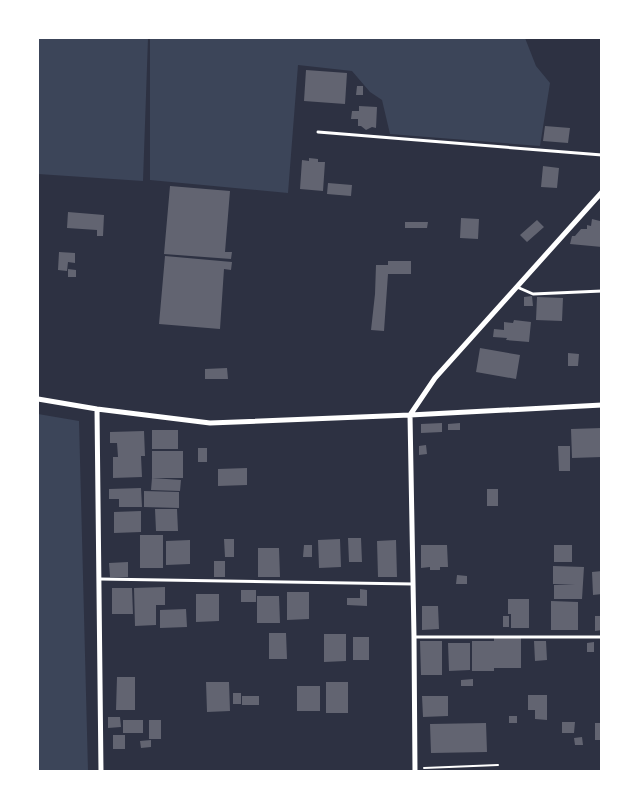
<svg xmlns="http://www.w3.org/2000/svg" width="639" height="809" font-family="'Space Grotesk',sans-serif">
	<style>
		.green { fill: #3c4559 }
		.building { fill: #626471 }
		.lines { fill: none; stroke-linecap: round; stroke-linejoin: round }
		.path { stroke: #fff; stroke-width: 2 }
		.service { stroke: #fff; stroke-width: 3 }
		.minor { stroke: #fff; stroke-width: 5 }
	</style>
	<rect width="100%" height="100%" fill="#2d3142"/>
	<!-- green -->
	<path class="green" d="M 38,38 L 148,38 L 143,181 L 38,174 Z
		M 150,38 L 525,38 L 536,66 L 550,83 L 540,146 L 390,134 L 382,100 L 370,92 L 352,71 L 298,65 L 288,193 L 150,180 Z
		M 38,414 L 79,421 L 88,771 L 38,771 Z"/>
	<!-- building -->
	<path class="building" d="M 306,70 L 347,73 L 345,104 L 304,101 Z
		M 357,86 L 363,86 L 363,95 L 356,95 Z
		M 359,106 L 377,107 L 376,128 L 372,127 L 366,130 L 361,126 L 358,126 L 358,119 L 351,119 L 352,111 L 359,111 Z
		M 545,126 L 570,128 L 568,143 L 543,141 Z
		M 309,158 L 318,159 L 318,162 L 325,162 L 323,191 L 300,189 L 302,160 L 309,161 Z
		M 543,166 L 559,168 L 557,188 L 541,187 Z
		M 328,183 L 352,185 L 351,196 L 327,194 Z
		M 170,186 L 230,191 L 225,252 L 232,252 L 231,259 L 164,254 Z
		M 68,212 L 104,215 L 103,236 L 97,236 L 97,230 L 67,228 Z
		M 461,218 L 479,219 L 478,239 L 460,238 Z
		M 592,219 L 600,221 L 602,247 L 570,244 L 572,236 L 575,236 L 581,229 L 587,229 L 587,225 L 591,226 Z
		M 537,220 L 544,227 L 527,242 L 520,235 Z
		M 405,222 L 428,222 L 427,228 L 405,228 Z
		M 59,252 L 75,253 L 75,263 L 68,262 L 67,271 L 58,270 Z
		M 165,256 L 232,262 L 231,270 L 224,269 L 220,329 L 159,324 Z
		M 388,261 L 411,261 L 411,274 L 388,274 L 384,331 L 371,330 L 375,294 L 376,265 L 388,265 Z
		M 68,269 L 76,270 L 76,277 L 68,277 Z
		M 532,296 L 533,306 L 524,306 L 524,297 Z
		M 537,297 L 563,298 L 562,321 L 536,320 Z
		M 514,320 L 531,322 L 529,342 L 506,340 L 507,338 L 493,337 L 494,329 L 504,330 L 504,322 L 513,323 Z
		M 480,348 L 520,355 L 516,379 L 476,372 Z
		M 568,353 L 579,354 L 578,366 L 568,366 Z
		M 227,368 L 228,379 L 205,379 L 205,369 Z
		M 442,423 L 442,432 L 421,433 L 421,424 Z
		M 460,423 L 460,430 L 448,430 L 448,424 Z
		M 602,428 L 602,457 L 572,458 L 571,429 Z
		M 152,430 L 178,430 L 178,449 L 152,449 Z
		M 144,431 L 145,456 L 141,456 L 142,477 L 113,478 L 113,457 L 118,457 L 117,443 L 110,443 L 110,432 Z
		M 426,445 L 427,454 L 419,455 L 419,446 Z
		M 558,446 L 570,446 L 570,471 L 559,471 Z
		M 198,448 L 207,448 L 207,462 L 198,462 Z
		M 152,451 L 183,451 L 183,478 L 152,478 Z
		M 247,468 L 247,485 L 218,486 L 218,469 Z
		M 152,478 L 181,480 L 180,491 L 151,490 Z
		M 141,488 L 142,507 L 119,507 L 119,499 L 109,499 L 109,489 Z
		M 487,489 L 498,489 L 498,506 L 487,506 Z
		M 144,491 L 179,492 L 179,508 L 144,507 Z
		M 155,509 L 177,509 L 178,531 L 156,531 Z
		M 141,511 L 141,532 L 114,533 L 114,512 Z
		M 140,535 L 163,535 L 163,568 L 140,568 Z
		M 348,538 L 361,538 L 362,562 L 349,562 Z
		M 224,539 L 234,539 L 234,557 L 225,557 Z
		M 340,539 L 341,567 L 319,568 L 318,540 Z
		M 190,540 L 190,564 L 166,565 L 166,541 Z
		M 396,540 L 397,577 L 378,577 L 377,541 Z
		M 304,545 L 312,545 L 312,557 L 303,557 Z
		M 421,545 L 447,545 L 448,567 L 440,567 L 440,570 L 430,570 L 430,567 L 421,568 Z
		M 554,545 L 572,545 L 572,562 L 554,562 Z
		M 258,548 L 279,548 L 280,577 L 258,577 Z
		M 214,561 L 225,561 L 225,577 L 214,577 Z
		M 128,562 L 128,577 L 110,577 L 109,563 Z
		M 553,566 L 584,567 L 582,599 L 554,599 L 554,585 L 575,584 L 553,584 Z
		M 602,571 L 602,594 L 593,595 L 592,572 Z
		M 457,575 L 467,576 L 467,584 L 456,584 Z
		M 165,587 L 165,605 L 156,605 L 156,625 L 135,626 L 134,588 Z
		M 112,588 L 132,588 L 133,614 L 112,614 Z
		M 360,589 L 367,590 L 367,606 L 347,605 L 347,598 L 360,598 Z
		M 241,590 L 256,590 L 256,602 L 241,602 Z
		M 287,592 L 309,592 L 309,619 L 287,620 Z
		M 196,594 L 219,594 L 219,621 L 196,622 Z
		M 257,596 L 279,596 L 280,623 L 257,623 Z
		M 508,599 L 529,599 L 529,628 L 511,628 L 511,614 L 508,614 Z
		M 551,601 L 578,602 L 578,630 L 551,630 Z
		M 422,606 L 438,606 L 439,629 L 422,630 Z
		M 186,609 L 187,627 L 160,628 L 160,610 Z
		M 503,616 L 509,616 L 509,627 L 503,627 Z
		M 595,616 L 602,616 L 602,630 L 595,631 Z
		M 269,633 L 286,633 L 287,659 L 269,659 Z
		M 324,634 L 346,634 L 346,661 L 324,662 Z
		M 353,637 L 369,637 L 369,660 L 353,660 Z
		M 494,638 L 521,638 L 521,668 L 494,668 L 494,671 L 472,671 L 472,641 L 494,641 Z
		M 420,641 L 442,641 L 442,675 L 421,675 Z
		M 534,641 L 546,641 L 547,660 L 535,661 Z
		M 594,642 L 594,652 L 587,652 L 587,643 Z
		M 448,643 L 470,643 L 470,670 L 449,671 Z
		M 117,677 L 135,677 L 135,710 L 116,710 Z
		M 473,679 L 473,686 L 461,686 L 461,680 Z
		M 206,682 L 229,682 L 230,711 L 207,712 Z
		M 326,682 L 348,682 L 348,713 L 326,713 Z
		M 297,686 L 320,686 L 320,711 L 297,711 Z
		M 233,693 L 241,693 L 241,704 L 233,704 Z
		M 528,695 L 547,695 L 547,720 L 535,719 L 535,710 L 528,710 Z
		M 242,696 L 259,696 L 259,705 L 242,705 Z
		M 422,696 L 448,696 L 448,716 L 423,717 Z
		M 509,716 L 517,716 L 517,723 L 509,723 Z
		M 108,717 L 120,717 L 121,727 L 108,728 Z
		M 123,720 L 143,720 L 143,733 L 123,733 Z
		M 149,720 L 161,720 L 161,739 L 149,739 Z
		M 562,722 L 575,722 L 574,733 L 562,733 Z
		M 486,723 L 487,752 L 431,753 L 430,724 Z
		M 595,723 L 602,723 L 602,740 L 595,740 Z
		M 113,735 L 125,735 L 125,749 L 113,749 Z
		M 582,737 L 583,745 L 575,745 L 574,738 Z
		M 151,740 L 151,747 L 141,748 L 140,741 Z"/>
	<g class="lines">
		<!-- path -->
		<path class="path" d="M 424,768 L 498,765"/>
		<!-- service -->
		<path class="service" d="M 318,132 L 602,155
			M 517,287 L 533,294 L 602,291
			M 100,579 L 413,584
			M 414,637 L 602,637"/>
		<!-- minor -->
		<path class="minor" d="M 38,399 L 97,409 L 210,423 L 410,415 L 602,405
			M 97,409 L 101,772
			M 415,772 L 414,637 L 410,415 L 435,378 L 602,192"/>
	</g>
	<!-- border -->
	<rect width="639" height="809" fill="none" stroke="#ffffff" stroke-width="78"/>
</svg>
